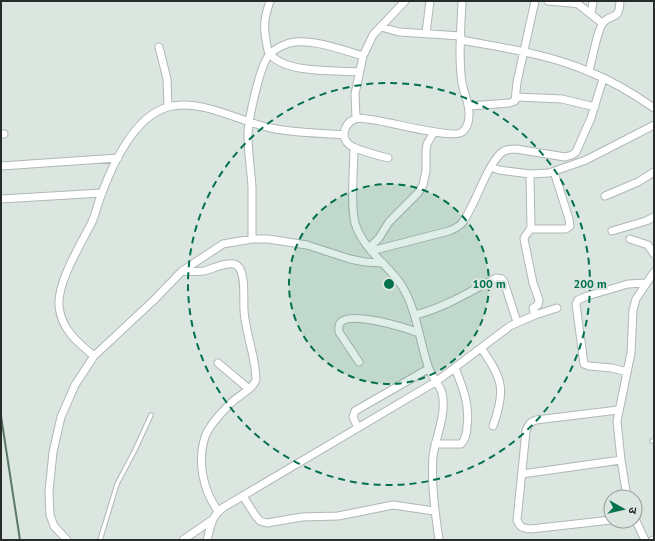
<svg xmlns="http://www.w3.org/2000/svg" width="655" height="541" font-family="'PT Sans','Noto Sans Devanagari',sans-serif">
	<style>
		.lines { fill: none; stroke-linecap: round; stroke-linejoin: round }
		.stream { stroke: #5b7969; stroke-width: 2 }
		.lane-casing { stroke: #afb8b3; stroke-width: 5.5 }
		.street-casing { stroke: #afb8b3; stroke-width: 9 }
		.lane { stroke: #fff; stroke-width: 3.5 }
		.street { stroke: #fff; stroke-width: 7 }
		.ring { fill: none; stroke: #03724c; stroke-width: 2; stroke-dasharray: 7 5 }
		.centre { fill: #03724c; stroke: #dce6e0; stroke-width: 2 }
		.ring-label { font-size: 12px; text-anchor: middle; font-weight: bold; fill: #03724c; stroke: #dce6e0; stroke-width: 4; stroke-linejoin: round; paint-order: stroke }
	</style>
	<rect width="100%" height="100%" fill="#dce6e0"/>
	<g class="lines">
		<!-- stream -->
		<path class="stream" d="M 1,416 L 20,540"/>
		<!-- lane casing -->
		<g class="lane-casing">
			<path id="lane" d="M 652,441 L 654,441
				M 100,540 L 117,484 L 135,450 L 151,415"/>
		</g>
		<!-- street casing -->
		<g class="street-casing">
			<path id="street" d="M 270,1 C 265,16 263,24 266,40 C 267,45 267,51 270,54 C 286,74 336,70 359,72
				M 548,1 L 571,3 L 578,4 L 602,23
				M 591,14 L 593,1
				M 381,27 L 399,32 L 461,36
				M 426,33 L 430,1
				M 461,40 C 504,48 549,54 590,72 C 612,81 634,94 654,108
				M 159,47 L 167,79 L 168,107
				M 589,71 C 592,61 597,30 603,23 C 611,12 619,23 620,1
				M 516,97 L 562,99 L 595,107
				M 469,106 L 509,103 L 515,101 L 517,82 L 535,1
				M 356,118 L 355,94 L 363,56 L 373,35 L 405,1
				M 1,134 L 4,134
				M 354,148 C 354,168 350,205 355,223 C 363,250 388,264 402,286 C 417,311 419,339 428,366 C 431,376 439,383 442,393 C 447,414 436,435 433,456 C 431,484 435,512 439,540
				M 388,158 C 376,155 364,152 353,147 C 339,140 343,124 355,119 C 358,118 363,118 367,119 C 384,120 453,140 462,132 C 467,129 469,121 469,116 C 470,105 464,94 462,83 C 458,57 461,28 462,1
				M 1,166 L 118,158
				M 491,167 L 499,170 L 530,174 L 549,173 L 586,160 L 654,125
				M 530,174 L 531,227 C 530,232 525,234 524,239 L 533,283 L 539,300 L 538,305 L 533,308 L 535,315
				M 605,196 L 638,182 L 654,172
				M 1,199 L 102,193
				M 530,229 L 566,229 L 570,226 L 569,219 L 554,172
				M 612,231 L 646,221 L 654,217
				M 252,239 C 252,222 252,205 252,187 C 251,170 248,153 248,135 C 248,121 260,63 270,54 C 276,48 286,43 295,42 C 316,40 343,50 363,56
				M 630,239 L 648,245 L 654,254
				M 369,248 L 379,238 L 389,222 L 418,193 L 423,185 L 426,171 L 426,150 L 427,144 L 434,132
				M 371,251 L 449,231 C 454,229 459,227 462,223 C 475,207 488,160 504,151 C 508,149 511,149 516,149 L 565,157 L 572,155 L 576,152 L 591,118 L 603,79
				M 182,271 C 189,271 197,272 204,271 C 213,269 224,262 234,264 C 247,267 243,299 244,310 C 245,333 256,356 256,380 C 252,390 239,395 231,403 C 222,412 209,425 205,437 C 197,462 203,490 218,511
				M 415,315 C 444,308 469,292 496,278 L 502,279 L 504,282 L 517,322
				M 481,348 C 503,379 506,390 493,426
				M 94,356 C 78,343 61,329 59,306 C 57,282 81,244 92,222 C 96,213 98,202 102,193 C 113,163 135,116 168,107 C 201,98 240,122 271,128 C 295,133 320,133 344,135
				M 359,362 L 339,332 C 339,329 338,326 340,323 C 350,310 406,328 419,333
				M 218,363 L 249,389
				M 627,372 L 612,368 L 589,366 L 584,364 L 576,304 L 578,300 L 587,296 L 628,284 L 646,283
				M 358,428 L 353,417 L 355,411 L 428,369
				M 435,444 L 461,444 C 466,439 467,433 467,426 C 470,405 463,388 455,368
				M 522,474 L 621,460
				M 243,496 L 255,515 L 260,521 L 267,523 L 302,517 L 338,516 L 393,505 L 434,511
				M 627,497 L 621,460 L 617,421 L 631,353 L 633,310 L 636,299 L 654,272
				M 635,519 L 645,540
				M 611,520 L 531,529 C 523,528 520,528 517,520 L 526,431 C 528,425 530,422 536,420 L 618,410
				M 67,540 L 54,526 L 50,515 L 49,492 L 53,452 L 61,417 L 75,385 L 94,356 L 154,300 L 182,271 L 223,244 L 252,239 L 268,239 L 307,245 L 350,259 L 365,262 L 383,263
				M 183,540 L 212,520
				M 207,540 C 211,526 211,516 224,507 L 437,381 L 510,326 L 535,315 L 557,308
				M 653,540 L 654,540"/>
		</g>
		<!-- lane -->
		<use href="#lane" class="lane"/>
		<!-- street -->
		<use href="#street" class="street"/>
	</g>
	<!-- distance rings -->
	<circle cx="389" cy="284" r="100" fill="#03724c" fill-opacity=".12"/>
	<g class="ring">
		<circle cx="389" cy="284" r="100"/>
		<circle cx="389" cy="284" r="201"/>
	</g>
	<circle cx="389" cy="284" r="6" class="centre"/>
	<g class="ring-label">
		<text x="489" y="288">100 m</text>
		<text x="590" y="288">200 m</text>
	</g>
	<!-- border -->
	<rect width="655" height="541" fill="none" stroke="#272b29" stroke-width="4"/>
	<!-- north arrow -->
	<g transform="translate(623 509) rotate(98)"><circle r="19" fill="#dce6e0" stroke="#949b97"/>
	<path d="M0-3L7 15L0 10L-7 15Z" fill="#03724c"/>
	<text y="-6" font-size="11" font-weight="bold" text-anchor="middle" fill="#272b29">उ</text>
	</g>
</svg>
